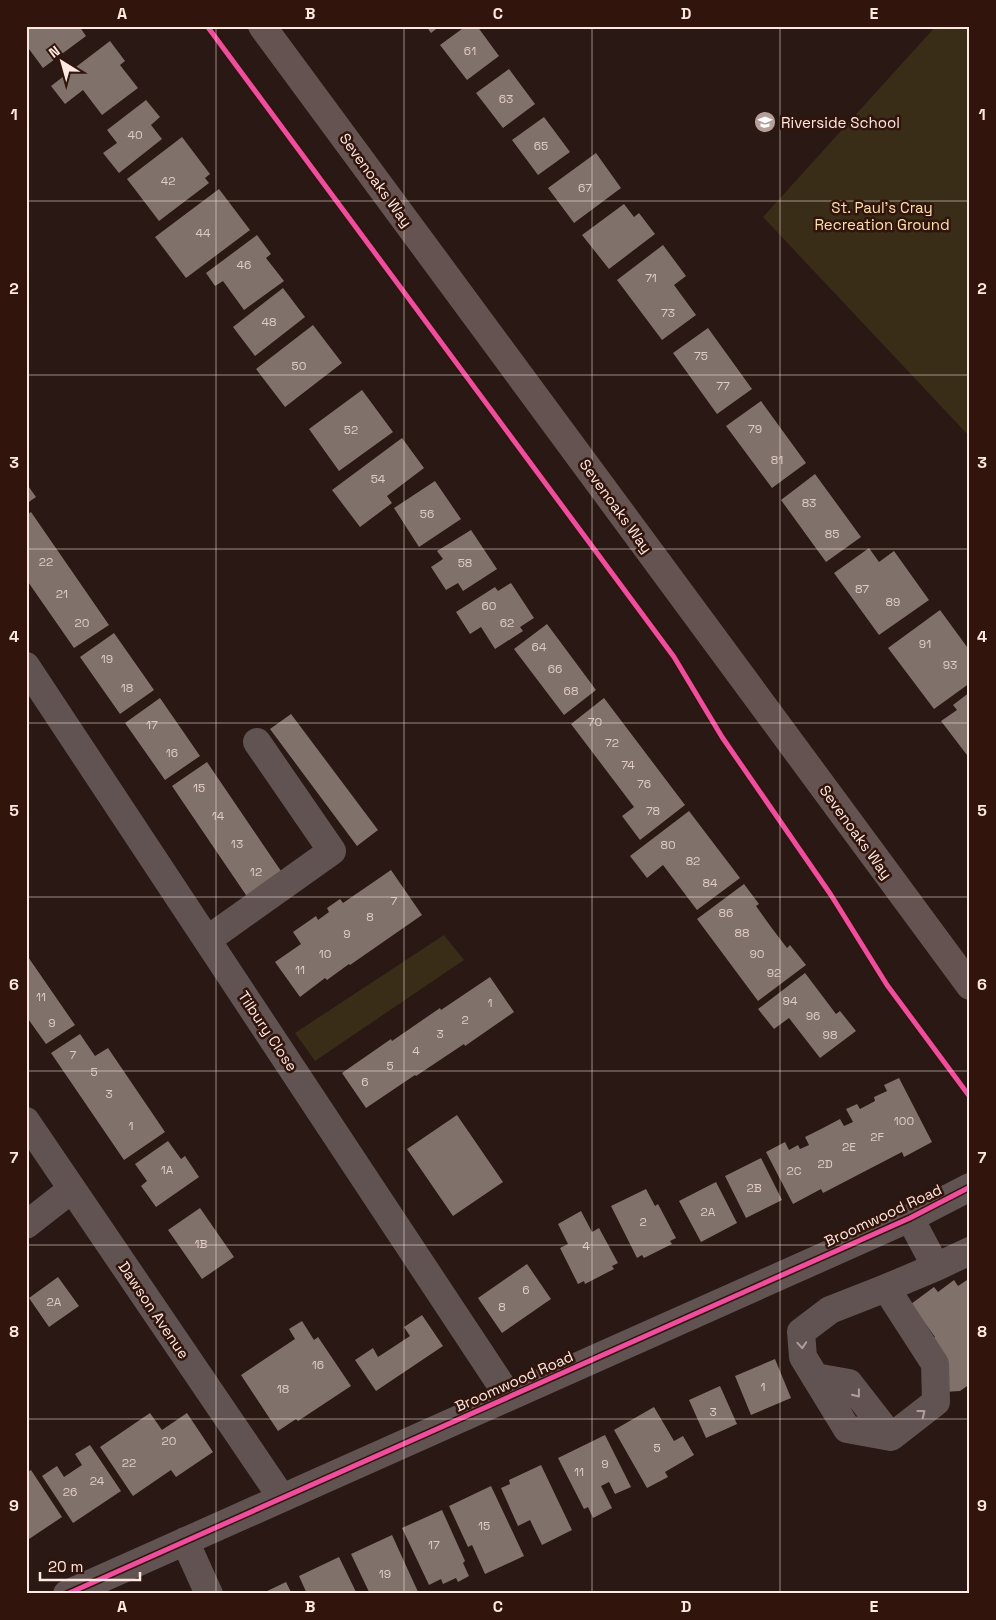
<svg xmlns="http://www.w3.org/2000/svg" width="996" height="1620" font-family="'Space Grotesk',sans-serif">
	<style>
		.green { fill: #392d18 }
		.building { fill: #80726a }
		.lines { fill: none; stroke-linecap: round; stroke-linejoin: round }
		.minor { stroke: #615352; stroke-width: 28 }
		.major { stroke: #645350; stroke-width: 28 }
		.cycleway-casing { stroke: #31140b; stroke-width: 8 }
		.cycleway { stroke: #ef4d9e; stroke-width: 5 }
		.oneway { stroke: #b09e9a }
		.grid { fill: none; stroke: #fee9e2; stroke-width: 1; stroke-opacity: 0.55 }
		.labels { text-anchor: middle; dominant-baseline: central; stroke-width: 5; stroke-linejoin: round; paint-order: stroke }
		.number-label { font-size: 12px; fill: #decbc4 }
		.poi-label { font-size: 15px; fill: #fee9e2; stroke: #31140b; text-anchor: start }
		.street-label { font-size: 15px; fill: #fee9e2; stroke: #31140b }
		.park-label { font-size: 15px; fill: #fae0af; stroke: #31140b }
		.neatline { fill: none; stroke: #fee9e2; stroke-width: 2 }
		.grid-label { font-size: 16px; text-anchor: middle; font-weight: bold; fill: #fee9e2 }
	</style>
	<rect width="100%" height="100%" fill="#291813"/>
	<!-- green -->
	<path class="green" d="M 936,26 L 970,26 L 970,437 L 763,217 Z
		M 444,935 L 464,960 L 315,1061 L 295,1033 Z"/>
	<!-- building -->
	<path class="building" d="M 31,26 L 79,26 L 86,36 L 43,68 L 26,45 L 26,30 Z
		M 426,26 L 440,26 L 431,33 Z
		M 466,26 L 477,26 L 499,56 L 467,80 L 440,45 Z
		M 110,41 L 125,61 L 120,65 L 138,88 L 102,115 L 83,90 L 65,104 L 51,86 Z
		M 509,69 L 535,104 L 503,128 L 476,93 Z
		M 146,100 L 160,117 L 151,125 L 162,139 L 119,173 L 103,153 L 117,143 L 107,130 Z
		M 544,117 L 570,152 L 538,175 L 512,140 Z
		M 182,137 L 210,174 L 205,178 L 209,183 L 159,221 L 127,179 Z
		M 596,153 L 621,188 L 574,223 L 548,188 Z
		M 219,189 L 250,230 L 186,278 L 155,237 Z
		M 624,204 L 634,217 L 639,213 L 655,234 L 609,269 L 582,235 Z
		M 257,235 L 271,254 L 266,258 L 284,281 L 244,310 L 223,281 L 215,286 L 206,273 Z
		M 663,245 L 686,276 L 674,285 L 696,315 L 662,340 L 617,280 Z
		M 283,288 L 305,317 L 255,356 L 233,327 Z
		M 313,325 L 342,363 L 285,407 L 256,369 Z
		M 708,328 L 752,389 L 717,414 L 673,353 Z
		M 362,390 L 393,432 L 339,471 L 309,429 Z
		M 761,401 L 806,463 L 772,488 L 726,426 Z
		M 402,438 L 424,468 L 387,496 L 392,503 L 360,527 L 332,490 Z
		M 815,474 L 861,537 L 826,562 L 781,500 Z
		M 435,481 L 461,519 L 419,547 L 394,508 Z
		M 26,483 L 36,497 L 26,504 Z
		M 31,512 L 109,625 L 74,648 L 26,579 L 26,515 Z
		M 471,530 L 497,569 L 463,591 L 458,583 L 446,590 L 431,567 L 443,559 L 437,551 Z
		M 869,548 L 879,562 L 894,551 L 929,600 L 879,635 L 834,573 Z
		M 511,583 L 534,618 L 520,627 L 523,631 L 495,649 L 481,627 L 470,634 L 456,612 L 495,587 L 498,591 Z
		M 940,610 L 970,651 L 970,683 L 934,709 L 888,648 Z
		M 547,624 L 596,690 L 564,715 L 514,649 Z
		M 114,633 L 154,690 L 120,714 L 80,657 Z
		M 970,692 L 970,759 L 941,721 L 957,710 L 953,705 Z
		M 160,698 L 200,756 L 165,780 L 125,723 Z
		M 604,698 L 685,805 L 640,840 L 622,816 L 634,807 L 571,724 Z
		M 291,714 L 378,830 L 357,846 L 270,729 Z
		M 207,762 L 283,874 L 248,898 L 172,786 Z
		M 689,811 L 740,878 L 697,910 L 663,865 L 647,878 L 630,856 Z
		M 391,870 L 422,915 L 350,965 L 349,964 L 327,980 L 325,978 L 300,997 L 275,962 L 301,944 L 293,932 L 316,916 L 318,920 L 329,912 L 327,908 L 340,899 L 343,903 Z
		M 744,884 L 759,904 L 756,906 L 771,927 L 787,948 L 790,945 L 806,965 L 758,1001 L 697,919 Z
		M 26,954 L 75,1025 L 46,1044 L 26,1016 Z
		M 805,973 L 836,1014 L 840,1011 L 856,1031 L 820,1058 L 789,1018 L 774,1029 L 758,1009 Z
		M 490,977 L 514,1012 L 465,1046 L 464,1044 L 416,1076 L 415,1075 L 366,1108 L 342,1073 L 391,1039 L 392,1041 L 440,1008 L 441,1010 Z
		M 80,1034 L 95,1056 L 108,1048 L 165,1132 L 124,1160 L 51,1053 Z
		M 899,1078 L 932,1142 L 904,1157 L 902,1152 L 823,1193 L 821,1189 L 793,1204 L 766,1152 L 785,1142 L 789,1150 L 798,1145 L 800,1149 L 809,1145 L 805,1137 L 823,1128 L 840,1119 L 844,1126 L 853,1122 L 846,1109 L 857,1104 L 860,1109 L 875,1101 L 874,1097 L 887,1091 L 884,1085 Z
		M 457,1115 L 503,1182 L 453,1216 L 407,1149 Z
		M 168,1141 L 181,1159 L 185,1156 L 199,1177 L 156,1207 L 141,1186 L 147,1181 L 135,1164 Z
		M 761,1158 L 782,1200 L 746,1218 L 725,1176 Z
		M 716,1182 L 737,1223 L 701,1242 L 679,1201 Z
		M 646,1189 L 655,1206 L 658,1204 L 676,1238 L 670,1241 L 672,1244 L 644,1258 L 642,1255 L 637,1258 L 611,1206 Z
		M 200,1208 L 234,1257 L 202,1279 L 168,1230 Z
		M 581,1211 L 592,1232 L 599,1228 L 618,1263 L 612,1266 L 614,1269 L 585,1284 L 584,1281 L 578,1284 L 560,1248 L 568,1244 L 558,1224 Z
		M 527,1264 L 551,1299 L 502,1333 L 478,1298 Z
		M 58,1277 L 79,1306 L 49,1327 L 29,1298 Z
		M 970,1278 L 970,1384 L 960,1391 L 944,1392 L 926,1344 L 935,1337 L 911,1304 L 934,1287 L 938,1292 L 954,1280 L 958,1286 Z
		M 422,1315 L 443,1346 L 376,1391 L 355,1360 L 373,1348 L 378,1357 L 410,1336 L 404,1327 Z
		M 302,1321 L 314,1340 L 318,1337 L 351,1386 L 298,1421 L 296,1419 L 278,1431 L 241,1375 L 295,1339 L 289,1329 Z
		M 775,1359 L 791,1398 L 751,1415 L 735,1376 Z
		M 720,1386 L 737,1424 L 706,1438 L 689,1400 Z
		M 654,1407 L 674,1441 L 683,1436 L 694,1455 L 665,1472 L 668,1477 L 647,1488 L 614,1430 Z
		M 150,1413 L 162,1430 L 187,1413 L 213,1452 L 176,1477 L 171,1470 L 133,1496 L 100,1447 Z
		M 605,1435 L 631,1487 L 615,1494 L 609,1482 L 601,1486 L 612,1508 L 593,1518 L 588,1507 L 584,1509 L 558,1458 Z
		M 90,1445 L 121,1491 L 73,1523 L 42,1476 L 57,1466 L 64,1477 L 82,1465 L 75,1454 Z
		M 541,1465 L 572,1530 L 542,1545 L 530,1520 L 518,1526 L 501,1488 L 510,1484 L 509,1480 Z
		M 31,1470 L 62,1517 L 26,1541 L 26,1473 Z
		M 491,1486 L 524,1556 L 485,1574 L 472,1545 L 468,1547 L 449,1506 Z
		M 442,1510 L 465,1561 L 463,1563 L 469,1576 L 458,1582 L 456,1578 L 443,1584 L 441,1579 L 429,1585 L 402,1528 Z
		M 392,1535 L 419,1594 L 370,1594 L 351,1554 Z
		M 339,1557 L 357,1594 L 307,1594 L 299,1576 Z
		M 286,1582 L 292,1594 L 261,1594 Z"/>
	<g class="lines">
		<!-- minor -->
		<path class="minor" d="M 26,666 L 509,1397
			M 207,940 L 332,851 L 257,742
			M 26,1121 L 282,1498
			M 910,1218 L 936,1267 L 970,1251
			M 26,1225 L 72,1189
			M 886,1288 L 935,1364 L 936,1402 L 891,1437 L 847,1429 L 803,1357 L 801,1332 L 830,1310 L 886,1288 L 936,1267
			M 815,1377 L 849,1383 L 891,1437
			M 185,1541 L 209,1594
			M 67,1594 L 910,1218 L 970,1187"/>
		<!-- major -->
		<path class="major" d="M 262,26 L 970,986"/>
		<!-- cycleway casing -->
		<g class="cycleway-casing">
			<path id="cycleway" d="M 207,26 L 674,657 L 722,737 L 831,895 L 887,985 L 970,1097
				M 67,1594 L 910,1218 L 970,1187"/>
		</g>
		<!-- cycleway -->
		<use href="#cycleway" class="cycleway"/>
	</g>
	<!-- one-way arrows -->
	<defs><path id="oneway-chevron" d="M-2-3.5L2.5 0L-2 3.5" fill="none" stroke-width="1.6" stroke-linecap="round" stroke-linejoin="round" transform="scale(1.25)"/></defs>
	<g class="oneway">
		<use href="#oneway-chevron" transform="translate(802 1345) rotate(86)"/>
		<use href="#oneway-chevron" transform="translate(857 1394) rotate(52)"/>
		<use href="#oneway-chevron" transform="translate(922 1413) rotate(-38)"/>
	</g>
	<!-- grid -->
	<path class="grid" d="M 216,26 L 216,1594M 404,26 L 404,1594M 592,26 L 592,1594M 780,26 L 780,1594M 26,201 L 970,201M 26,375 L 970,375M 26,549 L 970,549M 26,723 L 970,723M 26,897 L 970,897M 26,1071 L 970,1071M 26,1245 L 970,1245M 26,1419 L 970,1419"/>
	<!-- icons -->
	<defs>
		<g id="school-disc" transform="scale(1.125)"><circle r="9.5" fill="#b3a09a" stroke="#31140b"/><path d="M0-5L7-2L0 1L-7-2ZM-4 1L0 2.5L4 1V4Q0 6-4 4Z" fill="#fff"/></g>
	</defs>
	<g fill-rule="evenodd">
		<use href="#school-disc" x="765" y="122"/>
	</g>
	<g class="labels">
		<!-- number labels -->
		<g class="number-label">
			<text x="470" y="51">61</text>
			<text x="506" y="99">63</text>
			<text x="135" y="135">40</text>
			<text x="541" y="146">65</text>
			<text x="168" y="181">42</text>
			<text x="585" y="188">67</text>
			<text x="203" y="233">44</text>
			<text x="244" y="265">46</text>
			<text x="651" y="278">71</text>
			<text x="668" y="313">73</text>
			<text x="269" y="322">48</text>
			<text x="701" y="356">75</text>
			<text x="299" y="366">50</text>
			<text x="723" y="386">77</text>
			<text x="755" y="429">79</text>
			<text x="351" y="430">52</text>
			<text x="777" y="460">81</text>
			<text x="378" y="479">54</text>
			<text x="809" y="503">83</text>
			<text x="427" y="514">56</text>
			<text x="832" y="534">85</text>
			<text x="46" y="562">22</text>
			<text x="465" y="563">58</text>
			<text x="862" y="589">87</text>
			<text x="62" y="594">21</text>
			<text x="893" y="602">89</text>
			<text x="489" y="606">60</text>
			<text x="82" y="623">20</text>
			<text x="507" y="623">62</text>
			<text x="925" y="644">91</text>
			<text x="539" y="647">64</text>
			<text x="107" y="659">19</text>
			<text x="950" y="665">93</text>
			<text x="555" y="669">66</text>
			<text x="127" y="688">18</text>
			<text x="571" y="691">68</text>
			<text x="595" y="722">70</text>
			<text x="152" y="725">17</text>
			<text x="612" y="743">72</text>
			<text x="172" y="753">16</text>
			<text x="628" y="765">74</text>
			<text x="644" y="784">76</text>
			<text x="199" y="788">15</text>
			<text x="653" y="811">78</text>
			<text x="218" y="816">14</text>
			<text x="237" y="844">13</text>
			<text x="668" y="845">80</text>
			<text x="693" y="861">82</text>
			<text x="256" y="872">12</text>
			<text x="710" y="883">84</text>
			<text x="394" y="901">7</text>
			<text x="726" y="913">86</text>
			<text x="370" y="917">8</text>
			<text x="742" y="933">88</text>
			<text x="347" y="934">9</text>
			<text x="325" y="954">10</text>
			<text x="757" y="954">90</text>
			<text x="300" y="970">11</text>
			<text x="774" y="973">92</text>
			<text x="41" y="997">11</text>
			<text x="790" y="1001">94</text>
			<text x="490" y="1003">1</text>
			<text x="813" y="1016">96</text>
			<text x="465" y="1020">2</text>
			<text x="52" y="1023">9</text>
			<text x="440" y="1034">3</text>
			<text x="830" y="1035">98</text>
			<text x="416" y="1051">4</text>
			<text x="73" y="1055">7</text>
			<text x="390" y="1066">5</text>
			<text x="94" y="1072">5</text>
			<text x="365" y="1082">6</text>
			<text x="109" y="1094">3</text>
			<text x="904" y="1121">100</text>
			<text x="131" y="1126">1</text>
			<text x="877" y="1137">2F</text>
			<text x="849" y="1147">2E</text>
			<text x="825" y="1164">2D</text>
			<text x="167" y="1170">1A</text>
			<text x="794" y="1171">2C</text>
			<text x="754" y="1188">2B</text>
			<text x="708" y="1212">2A</text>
			<text x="643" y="1222">2</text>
			<text x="201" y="1244">1B</text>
			<text x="586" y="1246">4</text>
			<text x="526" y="1290">6</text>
			<text x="54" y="1302">2A</text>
			<text x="502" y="1307">8</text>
			<text x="318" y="1365">16</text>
			<text x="763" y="1387">1</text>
			<text x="283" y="1389">18</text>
			<text x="713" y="1412">3</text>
			<text x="169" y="1441">20</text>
			<text x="657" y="1448">5</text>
			<text x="129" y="1463">22</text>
			<text x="605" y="1464">9</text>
			<text x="579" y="1472">11</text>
			<text x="97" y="1481">24</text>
			<text x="70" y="1492">26</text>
			<text x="484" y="1526">15</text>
			<text x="434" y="1545">17</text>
			<text x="385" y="1574">19</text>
		</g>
		<!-- poi labels -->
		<g class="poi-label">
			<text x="781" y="122">Riverside School</text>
		</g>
		<!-- street labels -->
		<g class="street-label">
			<text transform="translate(376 180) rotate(54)">Sevenoaks Way</text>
			<text transform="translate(616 506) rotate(54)">Sevenoaks Way</text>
			<text transform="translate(856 832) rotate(54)">Sevenoaks Way</text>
			<text transform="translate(268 1031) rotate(56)">Tilbury Close</text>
			<text transform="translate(883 1215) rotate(-25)">Broomwood Road</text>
			<text transform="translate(154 1310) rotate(56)">Dawson Avenue</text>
			<text transform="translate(514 1381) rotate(-24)">Broomwood Road</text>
		</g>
		<!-- park labels -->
		<g class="park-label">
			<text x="882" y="207">St. Paul's Cray<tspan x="882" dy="17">Recreation Ground</tspan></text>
		</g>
	</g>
	<!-- border -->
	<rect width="996" height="1620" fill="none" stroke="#31140b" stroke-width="55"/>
	<!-- north arrow -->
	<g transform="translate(62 62) rotate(323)" stroke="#31140b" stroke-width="4" paint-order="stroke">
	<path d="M0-4L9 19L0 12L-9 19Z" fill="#fee9e2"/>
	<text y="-8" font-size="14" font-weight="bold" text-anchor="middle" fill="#fee9e2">N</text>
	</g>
	<!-- scale -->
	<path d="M40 1572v8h100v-8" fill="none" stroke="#fee9e2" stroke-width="2.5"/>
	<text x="48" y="1572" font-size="15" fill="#fee9e2" stroke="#31140b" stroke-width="4" paint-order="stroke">20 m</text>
	<rect x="28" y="28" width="940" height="1564" class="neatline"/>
	<g class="grid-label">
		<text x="122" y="19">A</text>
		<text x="310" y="19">B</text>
		<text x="498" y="19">C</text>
		<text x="686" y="19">D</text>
		<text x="874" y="19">E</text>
		<text x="14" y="120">1</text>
		<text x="982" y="120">1</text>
		<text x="14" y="294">2</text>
		<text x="982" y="294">2</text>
		<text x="14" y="468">3</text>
		<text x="982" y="468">3</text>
		<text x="14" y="642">4</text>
		<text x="982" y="642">4</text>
		<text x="14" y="816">5</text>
		<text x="982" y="816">5</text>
		<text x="14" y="990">6</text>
		<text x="982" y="990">6</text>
		<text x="14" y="1163">7</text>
		<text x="982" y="1163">7</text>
		<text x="14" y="1337">8</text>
		<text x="982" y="1337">8</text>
		<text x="14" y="1511">9</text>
		<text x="982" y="1511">9</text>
		<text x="122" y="1612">A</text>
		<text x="310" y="1612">B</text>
		<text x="498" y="1612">C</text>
		<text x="686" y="1612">D</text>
		<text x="874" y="1612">E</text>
	</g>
</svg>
